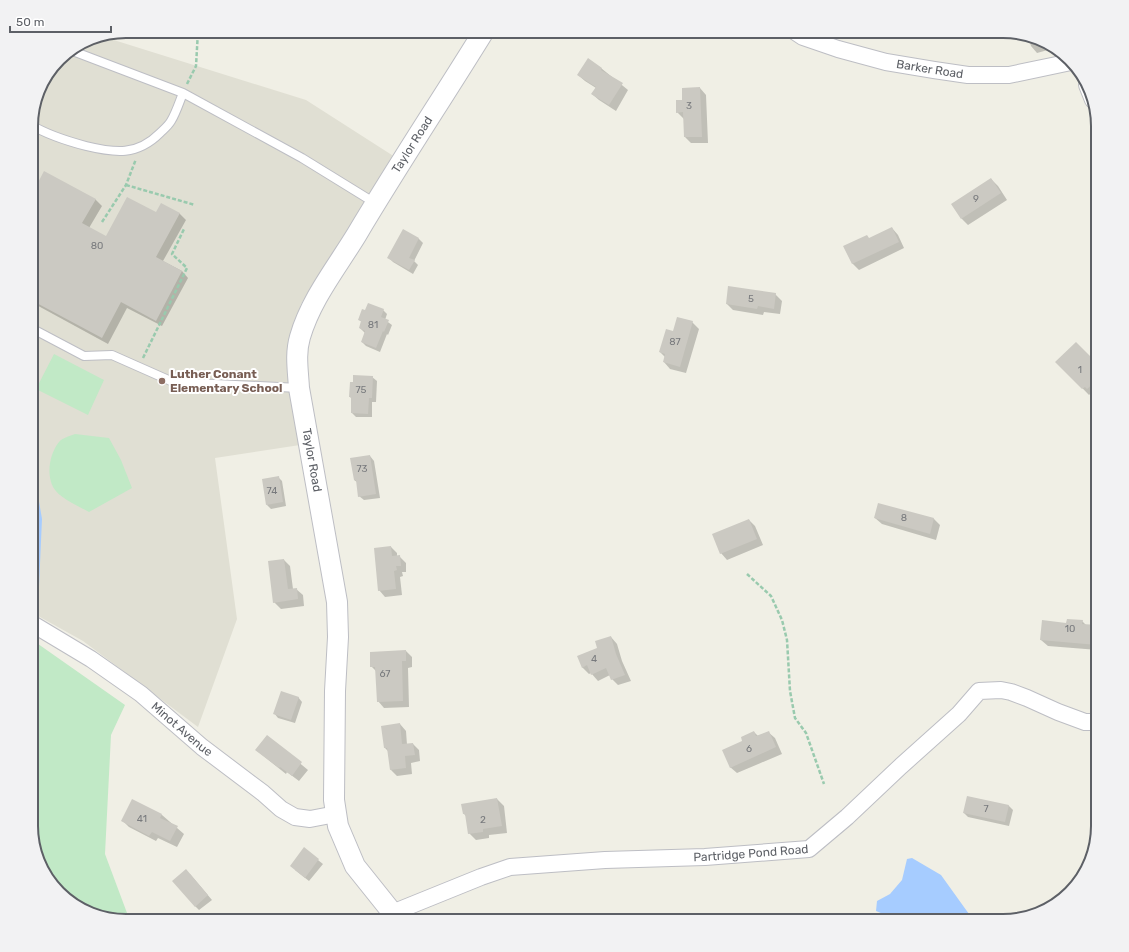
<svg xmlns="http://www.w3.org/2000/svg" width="1129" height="952" font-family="Rubik,sans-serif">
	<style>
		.education { fill: #e0dfd3 }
		.green { fill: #c1e9c6 }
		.water { fill: #a6ccff }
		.shadow { fill: #0003 }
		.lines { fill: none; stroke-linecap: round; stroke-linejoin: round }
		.stream { stroke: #a6ccff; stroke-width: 4 }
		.building { fill: #cbc9c2 }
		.service-casing { stroke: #bdbec4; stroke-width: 10 }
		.minor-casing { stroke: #bdbec4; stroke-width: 18 }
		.tertiary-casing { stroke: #bdbec4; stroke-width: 22 }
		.path { stroke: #99caae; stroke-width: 2.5; stroke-dasharray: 4 2; stroke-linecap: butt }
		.service { stroke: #fff; stroke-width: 8 }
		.minor { stroke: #fff; stroke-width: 16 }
		.tertiary { stroke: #fff; stroke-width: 20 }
		.education-dot { fill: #8d6e63; stroke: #fff; stroke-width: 1.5 }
		.labels { text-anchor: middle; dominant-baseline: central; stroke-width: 4; stroke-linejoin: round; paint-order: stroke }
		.number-label { font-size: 10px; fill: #787a7d }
		.street-label { font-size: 12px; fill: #5d6066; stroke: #fff }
		.education-label { font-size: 12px; font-weight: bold; fill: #785e54; stroke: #fff; text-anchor: start }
		.rim { fill: none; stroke: #5d6066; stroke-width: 2 }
	</style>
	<rect width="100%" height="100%" fill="#f0efe5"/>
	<!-- education -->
	<path class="education" d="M 101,36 L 306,100 L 395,157 L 301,304 L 293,328 L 300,445 L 215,458 L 237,619 L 198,727 L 83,641 L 31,612 L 31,119 L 41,84 L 63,55 L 90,38 Z"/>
	<!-- green -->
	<path class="green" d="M 54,354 L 104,380 L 88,415 L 36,389 Z
		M 75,434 L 109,438 L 121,460 L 132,488 L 89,512 C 78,506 59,498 53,487 C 46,473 50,453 59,442 C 62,438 70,436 75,434 Z
		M 31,639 L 125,705 L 111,735 L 105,854 L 130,921 L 90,914 L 63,897 L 41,868 L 31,832 Z"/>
	<!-- water -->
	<path class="water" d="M 912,858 L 941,875 L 974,921 L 900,921 L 876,911 L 877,901 L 890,894 L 902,880 L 907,859 Z"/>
	<!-- shadow -->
	<path class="shadow" d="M 928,31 L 974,31 L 974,36 L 950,34 L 948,32 Z
		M 1028,36 L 1039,38 L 1055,48 L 1037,53 L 1031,46 Z
		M 601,68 L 628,90 L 616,111 L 599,100 L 592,94 L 596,88 L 585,81 L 578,75 Z
		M 700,88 L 706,95 L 708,143 L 691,143 L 685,137 L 684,119 L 677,112 L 683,101 Z
		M 991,179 L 998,186 L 1007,200 L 968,225 L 962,219 L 953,205 Z
		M 31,198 L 95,199 L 102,206 L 89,228 L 106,237 L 156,213 L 179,213 L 186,220 L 163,261 L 182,271 L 188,278 L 162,326 L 127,308 L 108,344 L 31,302 Z
		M 892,228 L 898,235 L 904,248 L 859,270 L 852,263 L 870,239 Z
		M 403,231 L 419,239 L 423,243 L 414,261 L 418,265 L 413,274 L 393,262 L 389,258 Z
		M 775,294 L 782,301 L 780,314 L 764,312 L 763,315 L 733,310 L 727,304 Z
		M 383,310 L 387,314 L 385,320 L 392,325 L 388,335 L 387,334 L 380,352 L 366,346 L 362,342 L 365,333 L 360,328 L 362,322 L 359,320 Z
		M 692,322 L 699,329 L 686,373 L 670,369 L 664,362 L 665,357 L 660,352 L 674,332 Z
		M 1057,362 L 1098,365 L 1098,391 L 1094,395 L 1092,392 L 1089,395 Z
		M 372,377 L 377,381 L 376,402 L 372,402 L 372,417 L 356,417 L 352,413 L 352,399 L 350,397 L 351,383 Z
		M 370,456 L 374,461 L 380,498 L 364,500 L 359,496 L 357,482 L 354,480 Z
		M 278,477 L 282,481 L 286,506 L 271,509 L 267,505 Z
		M 875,518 L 934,519 L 940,525 L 936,540 L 882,524 Z
		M 749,520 L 755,526 L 763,545 L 727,560 L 721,553 Z
		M 391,547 L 397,553 L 397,556 L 399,556 L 406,563 L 406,572 L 402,572 L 403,576 L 400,577 L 402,595 L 385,597 L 379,590 Z
		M 284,560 L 290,566 L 293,589 L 296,589 L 303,595 L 304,606 L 281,609 L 274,602 Z
		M 1082,621 L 1086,625 L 1098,626 L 1098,650 L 1048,646 L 1041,640 L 1067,624 Z
		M 611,637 L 617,644 L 622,661 L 631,681 L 618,685 L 612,679 L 610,675 L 598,681 L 591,673 L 589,674 L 582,667 Z
		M 406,651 L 412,657 L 412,667 L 408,668 L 409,707 L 384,708 L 378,701 L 377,672 L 371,666 Z
		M 298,697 L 302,702 L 295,723 L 278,718 L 274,713 Z
		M 400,724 L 406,731 L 407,745 L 413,744 L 419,750 L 420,761 L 411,763 L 412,774 L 397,776 L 391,770 L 388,751 L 385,748 Z
		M 754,732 L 758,736 L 768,732 L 775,738 L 782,754 L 737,773 L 730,767 L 744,741 Z
		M 267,736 L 308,770 L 299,781 L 287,772 L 286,774 L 256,750 Z
		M 968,797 L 1009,806 L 1013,810 L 1009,826 L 968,817 L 964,813 Z
		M 497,799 L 504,806 L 507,833 L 489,835 L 489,838 L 476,840 L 469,833 L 467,817 L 464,814 Z
		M 132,801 L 162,815 L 184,834 L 177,847 L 158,838 L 156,841 L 129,827 L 123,821 Z
		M 304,849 L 323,864 L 309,881 L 295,870 Z
		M 190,874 L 212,900 L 199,910 L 195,906 Z
		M 516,916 L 521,921 L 505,921 Z"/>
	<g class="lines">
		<!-- stream -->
		<path class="stream" d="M 31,467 L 40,519 L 36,609"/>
	</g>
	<!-- building -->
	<path class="building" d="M 588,58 L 602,68 L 601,70 L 623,83 L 609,105 L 591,94 L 596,87 L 577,75 Z
		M 700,87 L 702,137 L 684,137 L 683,112 L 676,113 L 676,100 L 682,100 L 682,88 Z
		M 44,171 L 96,199 L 82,223 L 106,236 L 127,197 L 156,212 L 161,203 L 180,213 L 156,257 L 182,271 L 156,321 L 121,302 L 102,338 L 31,300 L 31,196 Z
		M 991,178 L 1001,193 L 961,219 L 951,204 Z
		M 892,227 L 899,242 L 852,264 L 843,246 L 867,235 L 869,238 Z
		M 403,229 L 419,238 L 409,258 L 415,260 L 409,270 L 387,258 Z
		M 728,286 L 776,293 L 774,309 L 758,306 L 757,309 L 726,304 Z
		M 368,303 L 384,309 L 381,317 L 389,320 L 384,332 L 383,331 L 376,348 L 361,342 L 365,331 L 359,328 L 361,321 L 358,320 L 362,309 L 365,310 Z
		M 677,317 L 693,321 L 680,367 L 663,362 L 665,354 L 659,352 L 666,329 L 673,331 Z
		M 1076,342 L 1098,364 L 1098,375 L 1093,380 L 1095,382 L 1087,389 L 1085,387 L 1082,389 L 1055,362 Z
		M 353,375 L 373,376 L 372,398 L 369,398 L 368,414 L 351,413 L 351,397 L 349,397 L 350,382 L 353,382 Z
		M 370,455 L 376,494 L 358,497 L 356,480 L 354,480 L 350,458 Z
		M 279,476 L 283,502 L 266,505 L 262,479 Z
		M 878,503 L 934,518 L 930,534 L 874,518 Z
		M 749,519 L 757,539 L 720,554 L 712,534 Z
		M 391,546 L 392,556 L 400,555 L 401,566 L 396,566 L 397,570 L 394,571 L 396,589 L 378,591 L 374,548 Z
		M 284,559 L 288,589 L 297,588 L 298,599 L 273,603 L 268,561 Z
		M 1067,619 L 1083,620 L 1082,624 L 1098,625 L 1097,645 L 1040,640 L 1042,620 L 1066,623 Z
		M 611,636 L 616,654 L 625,675 L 611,680 L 606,668 L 591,675 L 587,665 L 582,668 L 577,656 L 597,648 L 595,641 Z
		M 406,650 L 406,661 L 402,661 L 403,701 L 377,702 L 375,667 L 370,667 L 370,652 Z
		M 281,691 L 299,697 L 291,720 L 273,714 Z
		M 400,723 L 402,744 L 413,743 L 415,755 L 405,756 L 406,768 L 390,770 L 387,748 L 384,748 L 381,726 Z
		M 754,731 L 756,736 L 769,731 L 776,747 L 730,768 L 722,750 L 742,741 L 741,737 Z
		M 267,735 L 302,762 L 292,776 L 280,767 L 279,768 L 255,750 Z
		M 967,796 L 1009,805 L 1005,822 L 963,813 Z
		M 497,798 L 502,826 L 483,829 L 483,832 L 468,834 L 465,814 L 463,814 L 461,804 Z
		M 132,799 L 162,814 L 160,818 L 178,826 L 170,841 L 152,832 L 149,836 L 121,821 Z
		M 304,847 L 319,859 L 305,878 L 290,866 Z
		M 186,869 L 208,895 L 195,907 L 172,881 Z"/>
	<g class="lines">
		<!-- service casing -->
		<g class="service-casing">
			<path id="service" d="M 70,50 L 183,93 L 302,158 L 375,203
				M 31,125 C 48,135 67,141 86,146 C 115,153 137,156 160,133 C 164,129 168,126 171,121 C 176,113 179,103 183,93
				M 31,328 L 84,356 L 112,355 L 173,382 L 299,388"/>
		</g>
		<!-- minor casing -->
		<g class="minor-casing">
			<g id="minor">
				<path id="s1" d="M 794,31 L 803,37 L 838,49 L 886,62 L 934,70 L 968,75 L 1009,75 L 1071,62"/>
				<path d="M 1087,85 L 1093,100"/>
				<path id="s2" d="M 31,623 L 91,659 L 141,694 L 202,747 L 263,793 L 281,809 L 295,817 L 310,819 L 336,814"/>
				<path id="s3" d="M 392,913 L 481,877 L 510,867 L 605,860 L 705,857 L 809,849 L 847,817 L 901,766 L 959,714 L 979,691 L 1001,690 L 1011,692 L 1027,698 L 1058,712 L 1085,722 L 1098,722"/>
			</g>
		</g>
		<!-- tertiary casing -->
		<g class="tertiary-casing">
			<g id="tertiary">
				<path id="s4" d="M 399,921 L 355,866 L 338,826 L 334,800 L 335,691 L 338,637 L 337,602 L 299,388 C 298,370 295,354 300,337 C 311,299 337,267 357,234 C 398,165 442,99 484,31"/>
			</g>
		</g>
		<!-- path -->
		<path class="path" d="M 187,84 L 196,66 L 198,31
			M 126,185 L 195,205
			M 102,222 L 126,185 L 136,159
			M 143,358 L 187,268 L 172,254 L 184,229
			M 747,574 L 771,596 L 782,620 L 787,640 L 790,691 L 795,718 L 806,733 L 824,784"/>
		<!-- service -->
		<use href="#service" class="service"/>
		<!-- minor -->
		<use href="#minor" class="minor"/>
		<!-- tertiary -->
		<use href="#tertiary" class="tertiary"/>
	</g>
	<!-- markers -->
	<circle class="education-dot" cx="162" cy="381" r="4"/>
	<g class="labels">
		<!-- number labels -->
		<g class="number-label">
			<text x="689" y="106">3</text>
			<text x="976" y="199">9</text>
			<text x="97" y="246">80</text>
			<text x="751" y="299">5</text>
			<text x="373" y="325">81</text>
			<text x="675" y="342">87</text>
			<text x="1080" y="370">1</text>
			<text x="361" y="390">75</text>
			<text x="362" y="469">73</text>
			<text x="272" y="491">74</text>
			<text x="904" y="518">8</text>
			<text x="1070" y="629">10</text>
			<text x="594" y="659">4</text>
			<text x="385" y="674">67</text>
			<text x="749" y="749">6</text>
			<text x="986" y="809">7</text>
			<text x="142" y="819">41</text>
			<text x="483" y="820">2</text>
		</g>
		<!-- street labels -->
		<g class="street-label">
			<text stroke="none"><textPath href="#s1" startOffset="142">Barker Road</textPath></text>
			<text stroke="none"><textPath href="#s4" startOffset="830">Taylor Road</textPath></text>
			<text transform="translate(312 460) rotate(80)">Taylor Road</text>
			<text stroke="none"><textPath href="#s2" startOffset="185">Minot Avenue</textPath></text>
			<text stroke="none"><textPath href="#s3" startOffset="368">Partridge Pond Road</textPath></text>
		</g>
		<!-- education labels -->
		<g class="education-label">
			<text x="170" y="374">Luther Conant<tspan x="170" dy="14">Elementary School</tspan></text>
		</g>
	</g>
	<!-- crop -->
	<path d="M0 0H1129V952H0ZM126 38H1003A88 88 0 0 1 1091 126V826A88 88 0 0 1 1003 914H126A88 88 0 0 1 38 826V126A88 88 0 0 1 126 38Z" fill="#f2f2f3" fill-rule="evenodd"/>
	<path class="rim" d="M126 38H1003A88 88 0 0 1 1091 126V826A88 88 0 0 1 1003 914H126A88 88 0 0 1 38 826V126A88 88 0 0 1 126 38Z"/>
	<!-- scale -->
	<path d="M10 26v6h101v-6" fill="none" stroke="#5d6066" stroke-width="2"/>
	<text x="16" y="26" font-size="12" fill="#5d6066" stroke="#ffffff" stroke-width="3" paint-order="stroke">50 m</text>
</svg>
